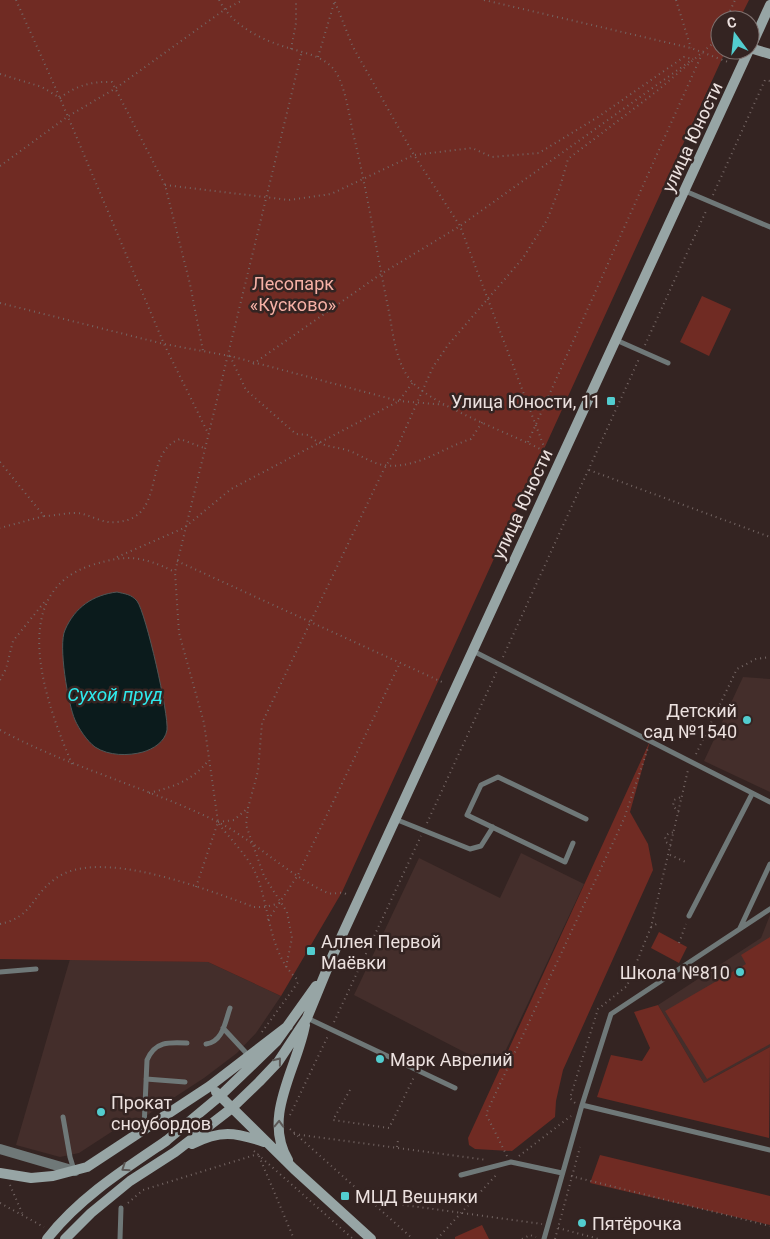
<svg xmlns="http://www.w3.org/2000/svg" width="770" height="1239" font-family="Roboto,sans-serif">
	<style>
		.built { fill: #442e2b }
		.green { fill: #702b23 }
		.water { fill: #0b1b1c; stroke: #4e5656 }
		.lines { fill: none; stroke-linecap: round; stroke-linejoin: round }
		.path { stroke: #746664; stroke-width: 2; stroke-dasharray: 1 4; stroke-linecap: butt }
		.lane { stroke: #6f7878; stroke-width: 5 }
		.street { stroke: #6f7878; stroke-width: 10 }
		.secondary { stroke: #97a5a5; stroke-width: 10 }
		.secondary-bridge { stroke: #97a5a5; stroke-width: 10 }
		.oneway { stroke: #5c5856 }
		.poi-dot { fill: #52cdcf; stroke: #342422; stroke-width: 2 }
		.labels { text-anchor: middle; dominant-baseline: central; stroke-width: 5; stroke-linejoin: round; paint-order: stroke }
		.street-label { font-size: 18px; fill: #ece1df; stroke: #342422 }
		.park-label { font-size: 18px; fill: #f6b1a6; stroke: #342422 }
		.poi-label { font-size: 18px; fill: #ece1df; stroke: #342422; text-anchor: start }
		.water-label { font-size: 19px; font-style: italic; fill: #2eeaed; stroke: #342422 }
	</style>
	<rect width="100%" height="100%" fill="#342422"/>
	<!-- built -->
	<path class="built" d="M 743,677 L 770,679 L 770,792 L 704,761 Z
		M 521,853 L 584,884 L 497,1069 L 354,995 L 419,858 L 500,898 Z
		M 770,915 L 770,1047 L 704,1083 L 658,1005 L 761,938 Z
		M 70,959 L 208,962 L 281,996 L 256,1033 L 237,1053 L 204,1078 L 132,1125 L 120,1124 L 119,1127 L 79,1153 L 60,1157 L 16,1145 Z"/>
	<!-- green -->
	<path class="green" d="M 0,0 L 749,0 L 739,20 L 720,20 L 720,50 L 726,50 L 342,892 L 281,996 L 208,962 L 0,959 Z
		M 702,296 L 731,309 L 709,356 L 680,342 Z
		M 650,741 L 630,812 L 648,844 L 653,870 L 563,1070 L 556,1101 L 555,1117 L 512,1151 L 475,1149 L 469,1145 L 468,1138 Z
		M 659,932 L 687,947 L 679,963 L 651,948 Z
		M 770,937 L 770,1044 L 707,1079 L 665,1011 L 746,964 L 741,955 Z
		M 658,1005 L 704,1083 L 770,1047 L 769,1138 L 597,1097 L 611,1055 L 642,1061 L 650,1048 L 634,1012 Z
		M 600,1155 L 770,1196 L 770,1225 L 590,1183 Z
		M 482,1225 L 489,1239 L 455,1239 L 455,1237 Z"/>
	<!-- water -->
	<path class="water" d="M 117,592 C 125,594 131,594 137,601 C 146,613 169,715 167,730 C 165,742 153,749 143,752 C 128,756 109,756 95,747 C 87,741 79,729 75,720 C 68,704 58,645 65,630 C 75,607 93,595 117,592 Z"/>
	<g class="lines">
		<!-- path -->
		<path class="path" d="M 16,0 L 60,98 L 164,344 L 208,433
			M 219,0 C 233,27 264,41 292,49 C 309,54 328,58 337,74 C 346,91 349,114 353,133 C 367,190 376,249 388,307 C 393,331 395,363 412,382 C 437,408 511,433 546,452
			M 484,0 L 691,48 L 728,62
			M 676,0 L 691,48
			M 335,2 L 353,47 L 414,155 L 460,226 L 546,452
			M 726,20 L 735,0
			M 291,49 L 296,23 L 296,0
			M 318,57 L 335,0
			M 0,74 L 42,87 L 60,98 C 75,86 92,81 112,82 L 165,185 L 190,284 L 203,351
			M 0,166 L 67,117 L 116,88 L 224,10 L 243,0
			M 165,185 L 289,200 L 331,194 L 414,155 L 472,148 L 492,157 L 539,153 L 598,117 L 684,57 L 693,59
			M 713,195 L 765,80 L 770,81
			M 0,303 L 164,344 L 230,356 L 399,401 L 447,405
			M 645,345 L 707,209
			M 230,356 L 246,390 L 296,434 L 309,435 C 321,447 331,446 347,450 C 359,454 371,463 383,465 C 416,470 442,448 471,439 L 483,421
			M 253,364 L 381,274 L 460,226 L 693,59
			M 528,442 L 702,54
			M 0,462 L 44,516 L 0,528
			M 589,470 L 770,537
			M 44,516 C 56,516 72,511 83,514 C 94,517 105,524 117,522 C 168,518 141,453 180,439 L 204,448
			M 117,557 L 184,528 L 231,489 L 399,401 L 413,382
			M 177,561 L 442,682
			M 503,657 L 639,359
			M 0,680 L 6,669 L 13,641 L 46,600
			M 0,730 C 69,767 146,787 216,821 C 256,841 287,875 328,893 C 334,895 340,891 346,894
			M 696,754 L 737,669 L 756,659 L 770,657
			M 72,764 C 47,705 4,593 92,565 C 127,554 142,556 175,572
			M 149,793 C 173,787 192,781 208,761
			M 679,812 L 673,806 L 674,800 L 681,797
			M 218,822 L 234,820 L 248,808
			M 427,823 L 497,671
			M 219,824 C 230,839 248,856 256,874 C 271,910 268,954 299,981
			M 671,846 L 666,842 L 665,837 L 669,833 L 675,832
			M 670,855 L 688,863
			M 196,887 L 218,822 L 204,723 L 179,633 L 175,572 L 302,51
			M 268,920 L 298,875 L 400,663
			M 0,924 C 33,917 31,896 55,879 C 98,846 208,890 254,907 L 265,907 L 280,903
			M 651,927 L 658,923
			M 679,943 L 686,924
			M 286,967 L 292,938 L 287,912 L 264,876 L 246,825 L 248,808 L 258,771 L 262,723 L 384,469 L 396,450 L 433,367 L 448,345 L 523,258 L 547,220 L 560,187 L 568,159 L 657,91 L 718,39 L 720,34
			M 334,1022 L 421,836
			M 262,1032 L 299,981
			M 350,1090 L 333,1120 L 389,1128 L 414,1077
			M 575,1103 L 570,1098 L 598,1009 L 627,986 L 651,927 L 688,770
			M 290,1115 L 328,1036
			M 290,1129 L 413,1239
			M 294,1134 L 487,1160
			M 397,1147 L 398,1140
			M 254,1151 L 353,1239
			M 259,1156 L 294,1239
			M 507,1156 L 486,1114 L 624,819 L 648,748
			M 519,1156 L 571,1116
			M 571,1176 L 770,1226
			M 10,1185 L 23,1215
			M 368,1200 L 542,1224
			M 0,1203 L 44,1227
			M 128,1203 L 143,1190 L 258,1154
			M 558,1228 L 599,1239
			M 437,1239 L 498,1173
			M 522,1239 L 530,1235 L 536,1237
			M 555,1239 L 580,1147"/>
		<!-- lane -->
		<path class="lane" d="M 685,191 L 770,227
			M 616,340 L 668,363
			M 473,651 L 770,802
			M 395,819 L 470,849 L 481,846 L 493,827
			M 573,843 L 565,862 L 467,815 L 481,785 L 498,777 L 586,819
			M 689,916 L 752,794
			M 740,928 L 770,864
			M 0,972 L 36,969
			M 307,1018 L 455,1088
			M 223,1028 L 249,1056
			M 206,1044 C 223,1042 225,1022 230,1008
			M 146,1079 L 185,1082
			M 582,1105 L 611,1014 L 770,909
			M 63,1117 L 70,1157 L 74,1170
			M 144,1128 L 147,1060 C 155,1041 169,1042 187,1043
			M 461,1175 L 511,1162 L 562,1173
			M 120,1239 L 121,1208
			M 544,1239 L 582,1105 L 770,1150"/>
		<!-- street -->
		<path class="street" d="M 0,1149 L 75,1171"/>
		<!-- secondary -->
		<path class="secondary" d="M 750,48 L 770,54
			M 750,49 L 770,5
			M 216,1092 L 294,1169 L 371,1239
			M 166,1141 L 220,1096 L 276,1042 L 316,986
			M 192,1144 C 220,1130 235,1132 264,1142
			M 288,1160 C 262,1116 297,1069 305,1025
			M 0,1173 L 31,1178 L 53,1176 L 87,1167 L 210,1086 L 288,1026
			M 65,1239 L 91,1213 L 130,1181 L 175,1152 L 232,1108 L 259,1082 L 278,1062 L 307,1018 L 332,957 L 749,50"/>
		<!-- secondary-bridge -->
		<path class="secondary-bridge" d="M 47,1239 C 79,1198 123,1170 166,1141"/>
	</g>
	<!-- one-way arrows -->
	<defs><path id="oneway-chevron" d="M-2-3.5L2.5 0L-2 3.5" fill="none" stroke-width="1.6" stroke-linecap="round" stroke-linejoin="round" transform="scale(1.25)"/></defs>
	<g class="oneway">
		<use href="#oneway-chevron" transform="translate(278 1061) rotate(-52)"/>
		<use href="#oneway-chevron" transform="translate(279 1124) rotate(-88)"/>
		<use href="#oneway-chevron" transform="translate(125 1168) rotate(146)"/>
	</g>
	<!-- markers -->
	<g class="poi-dot">
		<rect x="606" y="396" width="10" height="10" rx="2.5"/>
		<circle cx="747" cy="720" r="5"/>
		<rect x="306" y="946" width="10" height="10" rx="2.5"/>
		<circle cx="740" cy="972" r="5"/>
		<circle cx="380" cy="1059" r="5"/>
		<circle cx="101" cy="1112" r="5"/>
		<rect x="340" y="1191" width="10" height="10" rx="2.5"/>
		<circle cx="582" cy="1223" r="5"/>
	</g>
	<g class="labels">
		<!-- street labels -->
		<g class="street-label">
			<text transform="translate(692 137) rotate(-65)">улица Юности</text>
			<text transform="translate(522 504) rotate(-65)">улица Юности</text>
		</g>
		<!-- park labels -->
		<g class="park-label">
			<text x="293" y="283">Лесопарк<tspan x="293" dy="21">«Кусково»</tspan></text>
		</g>
		<!-- poi labels -->
		<g class="poi-label">
			<text x="601" y="401" text-anchor="end">Улица Юности, 11</text>
			<text x="737" y="710" text-anchor="end">Детский<tspan x="737" dy="21">сад №1540</tspan></text>
			<text x="321" y="941">Аллея Первой<tspan x="321" dy="21">Маёвки</tspan></text>
			<text x="730" y="972" text-anchor="end">Школа №810</text>
			<text x="390" y="1059">Марк Аврелий</text>
			<text x="111" y="1102">Прокат<tspan x="111" dy="21">сноубордов</tspan></text>
			<text x="355" y="1196">МЦД Вешняки</text>
			<text x="592" y="1223">Пятёрочка</text>
		</g>
		<!-- water labels -->
		<g class="water-label">
			<text x="115" y="694">Сухой пруд</text>
		</g>
	</g>
	<!-- north arrow -->
	<g transform="translate(735 35) rotate(345)"><circle r="24" fill="#342422" stroke="#7e706e"/>
	<path d="M0-4L9 19L0 12L-9 19Z" fill="#52cdcf"/>
	<text y="-8" font-size="14" font-weight="bold" text-anchor="middle" fill="#ece1df">С</text>
	</g>
</svg>
